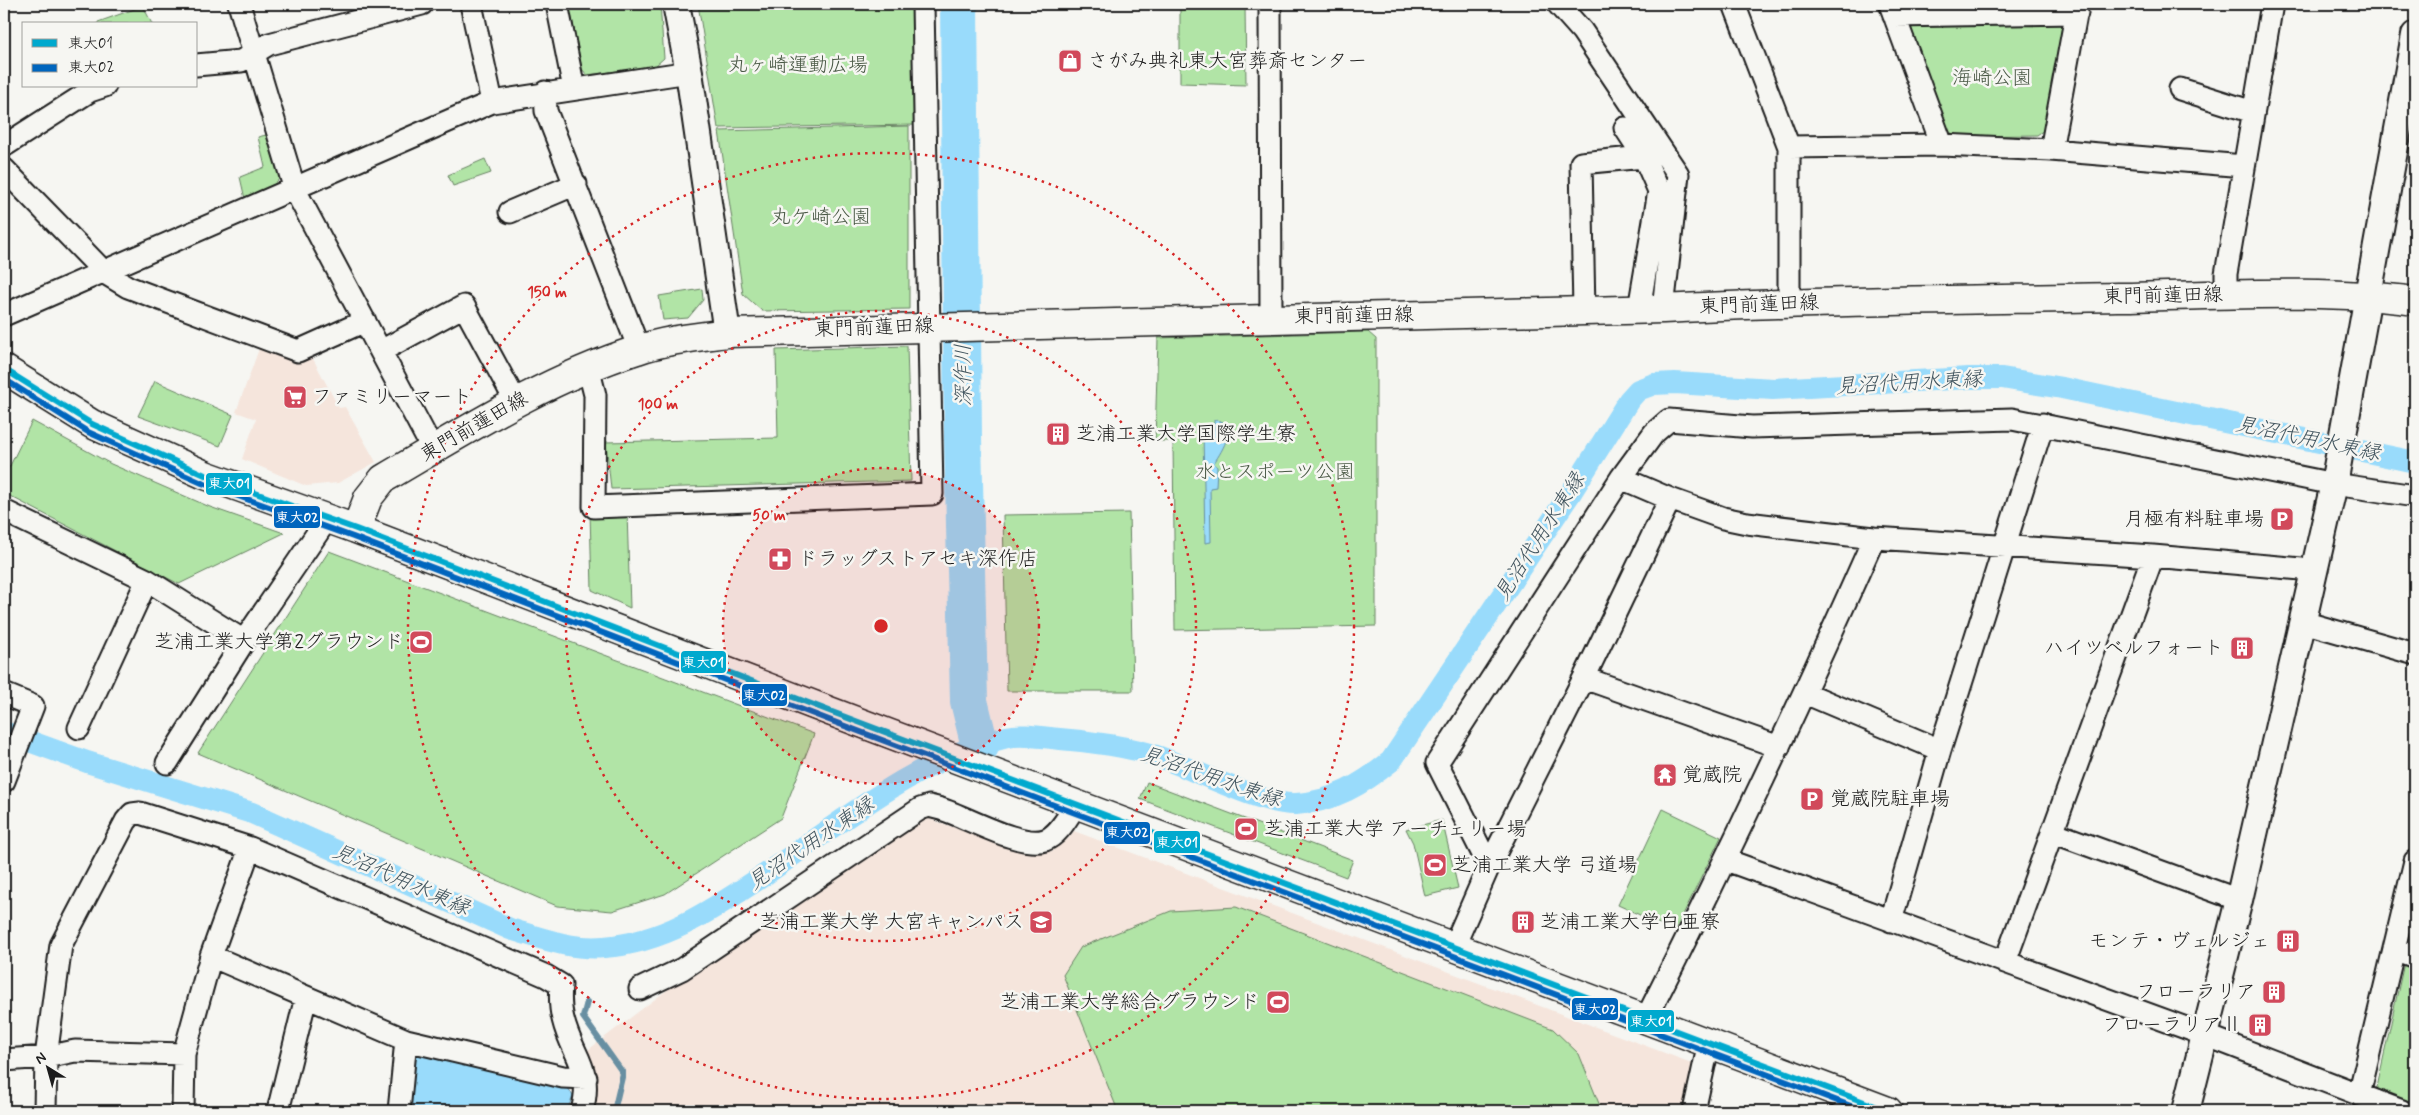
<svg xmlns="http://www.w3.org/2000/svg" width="2419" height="1115" font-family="Mynerve,'Klee One',sans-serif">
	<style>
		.built { fill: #f5e5dc }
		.green { fill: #b1e4a6; stroke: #668061 }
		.water { fill: #99dbfb; stroke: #678fa2 }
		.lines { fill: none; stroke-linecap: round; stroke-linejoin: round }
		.stream { stroke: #678fa2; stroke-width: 6 }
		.canal { stroke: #99dbfb; stroke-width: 22 }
		.river { stroke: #99dbfb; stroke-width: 38 }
		.minor-casing { stroke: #1c1c1c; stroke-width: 25 }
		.tertiary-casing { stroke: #1c1c1c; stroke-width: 30 }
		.secondary-casing { stroke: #1c1c1c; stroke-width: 31 }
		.minor { stroke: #f6f6f2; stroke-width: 21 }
		.tertiary { stroke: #f6f6f2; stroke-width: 26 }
		.secondary { stroke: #f6f6f2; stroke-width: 28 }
		.bus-1-casing { stroke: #f6f6f2; stroke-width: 10 }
		.bus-2-casing { stroke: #f6f6f2; stroke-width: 10 }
		.bus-1 { stroke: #00a9ce; stroke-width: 6 }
		.bus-2 { stroke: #0065bd; stroke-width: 6 }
		.ring { fill: none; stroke: #d62828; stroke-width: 2.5; stroke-dasharray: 2.5 5 }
		.labels { text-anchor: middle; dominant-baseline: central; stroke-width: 5; stroke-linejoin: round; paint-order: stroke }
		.poi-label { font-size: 20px; fill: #1c1c1c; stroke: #f6f6f2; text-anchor: start }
		.park-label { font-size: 20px; fill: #495845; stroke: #f6f6f2 }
		.street-label { font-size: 20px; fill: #1c1c1c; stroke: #f6f6f2 }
		.water-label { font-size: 21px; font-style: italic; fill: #42555f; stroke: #f6f6f2 }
		.centre { fill: #d62828; stroke: #f6f6f2; stroke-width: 2.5 }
		.ring-label { font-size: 15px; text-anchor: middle; font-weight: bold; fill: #d62828; stroke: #f6f6f2; stroke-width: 5; stroke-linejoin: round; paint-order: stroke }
		.line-badge { stroke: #f6f6f2; stroke-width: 2 }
		.badge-label { font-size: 14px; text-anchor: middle; font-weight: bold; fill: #fff }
	</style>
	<rect width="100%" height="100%" fill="#f6f6f2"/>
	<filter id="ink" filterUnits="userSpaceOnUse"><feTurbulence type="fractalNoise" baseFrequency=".02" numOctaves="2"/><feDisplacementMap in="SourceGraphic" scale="10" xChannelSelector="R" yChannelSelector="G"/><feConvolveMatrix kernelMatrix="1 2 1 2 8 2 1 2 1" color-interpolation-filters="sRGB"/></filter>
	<g filter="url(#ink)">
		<!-- built -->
		<path class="built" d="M 260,346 L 311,355 L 339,408 L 345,407 L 376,462 L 338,483 L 306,486 L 242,459 L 256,419 L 236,412 Z
			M 929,819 L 1032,853 L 1052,851 L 1069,838 L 1074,831 L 1694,1064 L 1683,1111 L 590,1111 L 595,1076 L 588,1050 L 667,990 L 915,822 Z"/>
		<!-- green -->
		<path class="green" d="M 569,4 L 660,4 L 664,58 L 655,66 L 587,75 L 582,69 Z
			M 698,4 L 916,4 L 917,125 L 718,128 Z
			M 1245,5 L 1246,85 L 1180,83 L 1180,7 Z
			M 143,6 L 152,24 L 98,24 L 98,22 Z
			M 2061,19 L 2066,25 L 2047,128 L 2037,135 L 1955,136 L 1948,130 L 1907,27 L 1912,21 Z
			M 909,126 L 909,309 L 762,311 L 743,294 L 719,131 Z
			M 266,135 L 280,178 L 270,189 L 245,199 L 240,177 L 265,167 L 258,137 Z
			M 485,159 L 491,173 L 453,186 L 448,175 Z
			M 702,289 L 703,300 L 688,318 L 663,320 L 659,296 Z
			M 1368,332 L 1376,339 L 1376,626 L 1175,630 L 1173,441 L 1155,441 L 1158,338 Z
			M 907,346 L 911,481 L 611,489 L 606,442 L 778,438 L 776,350 Z
			M 155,381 L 233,415 L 220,446 L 138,416 Z
			M 32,421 L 111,464 L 210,507 L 284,533 L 179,584 L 4,493 L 4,478 Z
			M 590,512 L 627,512 L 630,608 L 592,590 Z
			M 1129,513 L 1133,691 L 1007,691 L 1003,515 Z
			M 329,551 L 814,734 L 781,818 L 665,894 L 612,911 L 557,906 L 198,753 Z
			M 1147,782 L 1353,860 L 1346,877 L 1140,799 Z
			M 1663,809 L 1721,837 L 1675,931 L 1618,905 Z
			M 1442,820 L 1458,888 L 1425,896 L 1413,843 L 1406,829 Z
			M 1236,907 L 1553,1029 L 1579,1054 L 1602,1111 L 1118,1111 L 1063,975 L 1081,947 L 1171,911 Z
			M 2404,963 L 2415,967 L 2415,1106 L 2376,1092 Z"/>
		<!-- water -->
		<path class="water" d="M 1214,420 C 1241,421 1222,451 1214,463 L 1217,467 L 1216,487 L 1210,488 L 1211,542 L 1205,543 L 1203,431 L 1214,430 Z
			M 418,1050 L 565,1084 L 573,1095 L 567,1111 L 404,1111 L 409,1059 Z"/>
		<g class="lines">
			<!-- stream -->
			<path class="stream" d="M 587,1002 L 583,1017 L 623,1073 L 614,1111"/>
			<!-- canal -->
			<path class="canal" d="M 4,732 L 87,762 L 252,813 L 510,929 C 540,938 572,950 604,947 C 662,943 709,912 757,880 C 836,827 912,760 1007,737 C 1023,733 1044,738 1060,739 C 1089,741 1132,747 1160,757 C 1192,769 1265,806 1296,804 C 1333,802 1363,784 1391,761 L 1572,491 L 1629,400 L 1638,390 L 1654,384 L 1675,383 L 1773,389 L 1969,378 L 2002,378 L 2062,388 L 2415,462"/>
			<!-- river -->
			<path class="river" d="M 959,4 L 963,437 L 969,701 L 980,746"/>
			<!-- minor casing -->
			<g class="minor-casing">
				<path id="minor" d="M 239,4 L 295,190 L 433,450
					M 471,4 L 492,102
					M 557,4 L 574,89
					M 1270,4 L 1271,318
					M 1558,4 L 1582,31 L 1678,174 L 1663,309
					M 1734,4 L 1789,147 L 1789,303
					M 1890,4 L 1942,145
					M 1894,16 L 2077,13
					M 196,65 L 241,61 L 269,44 L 422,4
					M 2180,89 L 2253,112
					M 545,92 L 546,111 L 639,349
					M 1625,128 L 1644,157 L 1659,191 L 1639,309
					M 4,146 L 90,91 L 105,86
					M 1789,147 L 1942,145 L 2051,150 L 2244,166
					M 2051,150 L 2078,4
					M 4,169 L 105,273 L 128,287 L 298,351 L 365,321
					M 510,212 L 576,184
					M 2226,295 L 2226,274 L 2272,4
					M 1584,310 L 1581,163 L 1644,157
					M 4,315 L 492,102 L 689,72
					M 381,351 L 464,306 L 516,402
					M 588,367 L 595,395 L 594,507 L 932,494 L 923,4
					M 1621,478 L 1670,499 L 1723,518 L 1747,523 L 1874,538 L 2153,556 L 2313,570
					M 4,511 L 147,580 L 244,641
					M 2303,622 L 2415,654
					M 1584,678 L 1779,747
					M 1805,693 L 1940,750
					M 4,694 L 33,706 L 4,781
					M 79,728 L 147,580
					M 167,763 L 244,641 L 327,519
					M 2052,832 L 2239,900
					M 1726,860 L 2205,1035 L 2402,1111
					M 1489,866 L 1437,763 L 1621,478 L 1654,433 L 1669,420 L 1752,427 L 2012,419 L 2334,484 L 2415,496
					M 1891,921 L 1940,750 L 2043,424
					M 1454,946 L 1489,866 L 1584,678 L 1670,499
					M 2394,949 L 2415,957
					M 211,956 L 406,1040 L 563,1077 L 586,1078
					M 2005,962 L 2153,556
					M 640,989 L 682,969 L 920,809 L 929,806 L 941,809 C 967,817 1020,848 1045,840 C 1059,835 1068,816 1076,805
					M 1646,1019 C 1726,861 1802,700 1874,538
					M 4,1060 L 46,1057 L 75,1051 L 184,1054
					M 2359,1095 L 2415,861
					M 45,1111 L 46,1057 L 61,945 L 126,821 L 132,814 L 140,813 L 250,848 L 546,976 L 561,985 C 560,996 560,1008 563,1019 C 572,1057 594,1067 582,1111
					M 183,1111 L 184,1054 L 211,956 L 250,848
					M 278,1111 L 306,997
					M 399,1111 L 406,1040
					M 1694,1111 L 1709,1043"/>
			</g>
			<!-- tertiary casing -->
			<g class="tertiary-casing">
				<path id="tertiary" d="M 676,4 L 689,72 L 727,333
					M 2186,1111 L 2239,900 L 2334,484 L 2415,35"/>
			</g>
			<!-- secondary casing -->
			<g class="secondary-casing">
				<path id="secondary" d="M 4,369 L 92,424 L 205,475 L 356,529 L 832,712 L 1888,1111
					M 356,529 L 368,498 L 383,479 C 465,431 546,379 637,350 C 666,340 697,337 727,333 L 1663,309 C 1814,301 1965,300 2117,297 C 2215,296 2317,288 2415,301"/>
			</g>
			<!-- minor -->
			<use href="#minor" class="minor"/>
			<!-- tertiary -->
			<use href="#tertiary" class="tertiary"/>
			<!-- secondary -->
			<use href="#secondary" class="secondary"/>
			<!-- bus-1 casing -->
			<g class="bus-1-casing">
				<path id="bus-1" d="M 4,369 L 92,424 L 205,475 L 356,529 L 832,712 L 1888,1111"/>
			</g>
			<!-- bus-2 casing -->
			<g class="bus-2-casing">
				<path id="bus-2" d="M 4,379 L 88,432 L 202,483 L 353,537 L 829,720 L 1864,1111"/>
			</g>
			<!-- bus-1 -->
			<use href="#bus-1" class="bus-1"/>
			<!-- bus-2 -->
			<use href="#bus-2" class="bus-2"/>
		</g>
	</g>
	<!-- distance rings -->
	<circle cx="881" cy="626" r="158" fill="#d62828" fill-opacity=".12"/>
	<g class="ring">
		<circle cx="881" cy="626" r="158"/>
		<circle cx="881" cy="626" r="315"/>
		<circle cx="881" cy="626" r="473"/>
	</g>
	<!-- icons -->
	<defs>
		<g id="shop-square" transform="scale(1.25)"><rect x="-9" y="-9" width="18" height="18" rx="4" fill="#d1495b" stroke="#f6f6f2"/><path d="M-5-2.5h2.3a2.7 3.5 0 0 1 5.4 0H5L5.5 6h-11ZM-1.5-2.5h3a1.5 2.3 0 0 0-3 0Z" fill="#fff"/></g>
		<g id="supermarket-square" transform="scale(1.25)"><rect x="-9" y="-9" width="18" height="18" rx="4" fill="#d1495b" stroke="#f6f6f2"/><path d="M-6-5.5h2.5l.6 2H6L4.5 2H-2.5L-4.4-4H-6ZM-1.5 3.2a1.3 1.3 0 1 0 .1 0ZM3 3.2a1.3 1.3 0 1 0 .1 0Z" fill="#fff"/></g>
		<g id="building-square" transform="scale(1.25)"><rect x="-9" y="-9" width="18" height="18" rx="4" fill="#d1495b" stroke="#f6f6f2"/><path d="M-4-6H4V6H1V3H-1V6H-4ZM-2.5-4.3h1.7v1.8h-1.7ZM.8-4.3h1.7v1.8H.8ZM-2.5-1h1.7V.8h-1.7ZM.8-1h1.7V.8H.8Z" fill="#fff"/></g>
		<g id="parking-square" transform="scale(1.25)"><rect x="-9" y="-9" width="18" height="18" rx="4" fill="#d1495b" stroke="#f6f6f2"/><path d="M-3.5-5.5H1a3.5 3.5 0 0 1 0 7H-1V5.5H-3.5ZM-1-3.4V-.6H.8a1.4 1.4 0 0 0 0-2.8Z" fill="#fff"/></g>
		<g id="pharmacy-square" transform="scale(1.25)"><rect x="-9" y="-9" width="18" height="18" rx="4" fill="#d1495b" stroke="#f6f6f2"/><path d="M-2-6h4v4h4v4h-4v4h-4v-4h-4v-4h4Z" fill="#fff"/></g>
		<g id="stadium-square" transform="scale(1.25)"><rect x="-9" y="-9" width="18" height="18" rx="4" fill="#d1495b" stroke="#f6f6f2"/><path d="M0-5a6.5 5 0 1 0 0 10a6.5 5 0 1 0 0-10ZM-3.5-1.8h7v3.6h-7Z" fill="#fff"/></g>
		<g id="temple-square" transform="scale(1.25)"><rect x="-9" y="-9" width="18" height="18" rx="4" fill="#d1495b" stroke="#f6f6f2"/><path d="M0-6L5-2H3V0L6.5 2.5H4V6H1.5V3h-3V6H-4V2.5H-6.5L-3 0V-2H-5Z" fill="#fff"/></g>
		<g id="university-square" transform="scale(1.25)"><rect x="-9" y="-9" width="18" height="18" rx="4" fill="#d1495b" stroke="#f6f6f2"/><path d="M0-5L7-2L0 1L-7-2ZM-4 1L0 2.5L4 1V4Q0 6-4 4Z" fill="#fff"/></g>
	</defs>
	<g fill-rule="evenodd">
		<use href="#shop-square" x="1070" y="61"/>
		<use href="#supermarket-square" x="295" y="397"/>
		<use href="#building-square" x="1058" y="434"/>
		<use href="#parking-square" x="2282" y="519"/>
		<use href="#pharmacy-square" x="780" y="559"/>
		<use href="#stadium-square" x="421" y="642"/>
		<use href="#building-square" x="2242" y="648"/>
		<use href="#temple-square" x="1665" y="775"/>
		<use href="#parking-square" x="1812" y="799"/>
		<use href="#stadium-square" x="1246" y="829"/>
		<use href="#stadium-square" x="1435" y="865"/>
		<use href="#university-square" x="1041" y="922"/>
		<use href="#building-square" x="1523" y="922"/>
		<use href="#building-square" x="2288" y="941"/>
		<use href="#building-square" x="2274" y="992"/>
		<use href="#stadium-square" x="1278" y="1002"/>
		<use href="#building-square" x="2260" y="1025"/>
	</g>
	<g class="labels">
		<!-- poi labels -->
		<g class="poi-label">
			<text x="1088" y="61">さがみ典礼東大宮葬斎センター</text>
			<text x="312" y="397">ファミリーマート</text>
			<text x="1076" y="434">芝浦工業大学国際学生寮</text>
			<text x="2264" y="519" text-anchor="end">月極有料駐車場</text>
			<text x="798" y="559">ドラッグストアセキ深作店</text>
			<text x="404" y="642" text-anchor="end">芝浦工業大学第2グラウンド</text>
			<text x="2224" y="648" text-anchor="end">ハイツベルフォート</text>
			<text x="1682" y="775">覚蔵院</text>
			<text x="1830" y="799">覚蔵院駐車場</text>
			<text x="1264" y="829">芝浦工業大学 アーチェリー場</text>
			<text x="1452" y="865">芝浦工業大学 弓道場</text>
			<text x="1024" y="922" text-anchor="end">芝浦工業大学 大宮キャンパス</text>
			<text x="1540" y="922">芝浦工業大学白亜寮</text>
			<text x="2270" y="941" text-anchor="end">モンテ・ヴェルジェ</text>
			<text x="2256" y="992" text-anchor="end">フローラリア</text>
			<text x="1260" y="1002" text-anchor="end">芝浦工業大学総合グラウンド</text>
			<text x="2242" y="1025" text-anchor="end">フローラリアⅡ</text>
		</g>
		<!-- park labels -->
		<g class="park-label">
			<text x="798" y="65">丸ヶ崎運動広場</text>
			<text x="1992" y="78">海崎公園</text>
			<text x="821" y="217">丸ケ崎公園</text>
			<text x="1275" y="472">水とスポーツ公園</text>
		</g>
		<!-- street labels -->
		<g class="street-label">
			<text transform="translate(2163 296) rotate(-1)">東門前蓮田線</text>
			<text transform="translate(1759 305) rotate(-2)">東門前蓮田線</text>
			<text transform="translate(1354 316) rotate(-1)">東門前蓮田線</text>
			<text transform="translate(874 328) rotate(-2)">東門前蓮田線</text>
			<text transform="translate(474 427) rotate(-30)">東門前蓮田線</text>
		</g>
		<!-- water labels -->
		<g class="water-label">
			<text transform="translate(964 375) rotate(-91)">深作川</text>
			<text transform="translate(1909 383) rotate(-3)">見沼代用水東縁</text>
			<text transform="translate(2308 439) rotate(12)">見沼代用水東縁</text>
			<text transform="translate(1540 537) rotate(-57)">見沼代用水東縁</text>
			<text transform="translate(1211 777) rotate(19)">見沼代用水東縁</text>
			<text transform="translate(811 844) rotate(-34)">見沼代用水東縁</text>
			<text transform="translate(401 880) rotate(24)">見沼代用水東縁</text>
		</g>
	</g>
	<circle cx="881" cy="626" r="8" class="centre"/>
	<g class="ring-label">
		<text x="547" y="297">150 m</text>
		<text x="658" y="409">100 m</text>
		<text x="769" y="520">50 m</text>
	</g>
	<g class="line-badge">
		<rect x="205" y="472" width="48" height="24" rx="5" fill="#00a9ce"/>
		<rect x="273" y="505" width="48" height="24" rx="5" fill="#0065bd"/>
		<rect x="680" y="650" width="47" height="24" rx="5" fill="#00a9ce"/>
		<rect x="741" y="683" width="47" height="24" rx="5" fill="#0065bd"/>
		<rect x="1103" y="821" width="48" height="24" rx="5" fill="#0065bd"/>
		<rect x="1153" y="830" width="48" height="24" rx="5" fill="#00a9ce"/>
		<rect x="1571" y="997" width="48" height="24" rx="5" fill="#0065bd"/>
		<rect x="1627" y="1009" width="48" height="24" rx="5" fill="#00a9ce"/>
	</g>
	<g class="badge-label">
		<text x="229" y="488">東大01</text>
		<text x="297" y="522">東大02</text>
		<text x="703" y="667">東大01</text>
		<text x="764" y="700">東大02</text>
		<text x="1127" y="837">東大02</text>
		<text x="1177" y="847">東大01</text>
		<text x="1595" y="1014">東大02</text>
		<text x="1651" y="1026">東大01</text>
	</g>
	<!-- margin -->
	<rect width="2419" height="1115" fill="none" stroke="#f6f6f2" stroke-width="20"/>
	<rect x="10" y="10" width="2399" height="1095" fill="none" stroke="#1c1c1c" stroke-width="2" filter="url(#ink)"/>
	<!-- legend -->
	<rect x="22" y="22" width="175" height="65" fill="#f6f6f2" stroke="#9f9f9c"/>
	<rect x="32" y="39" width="25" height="8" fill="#00a9ce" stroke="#9f9f9c"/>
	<text x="68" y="48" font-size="15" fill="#1c1c1c">東大01</text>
	<rect x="32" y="64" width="25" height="8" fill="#0065bd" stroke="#9f9f9c"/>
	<text x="68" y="72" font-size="15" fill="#1c1c1c">東大02</text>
	<!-- north arrow -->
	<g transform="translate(48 1068) rotate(323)" stroke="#f6f6f2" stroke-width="4" paint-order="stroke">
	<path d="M0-4L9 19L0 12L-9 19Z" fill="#1c1c1c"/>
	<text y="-8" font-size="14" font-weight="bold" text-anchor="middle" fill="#1c1c1c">N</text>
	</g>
</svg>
